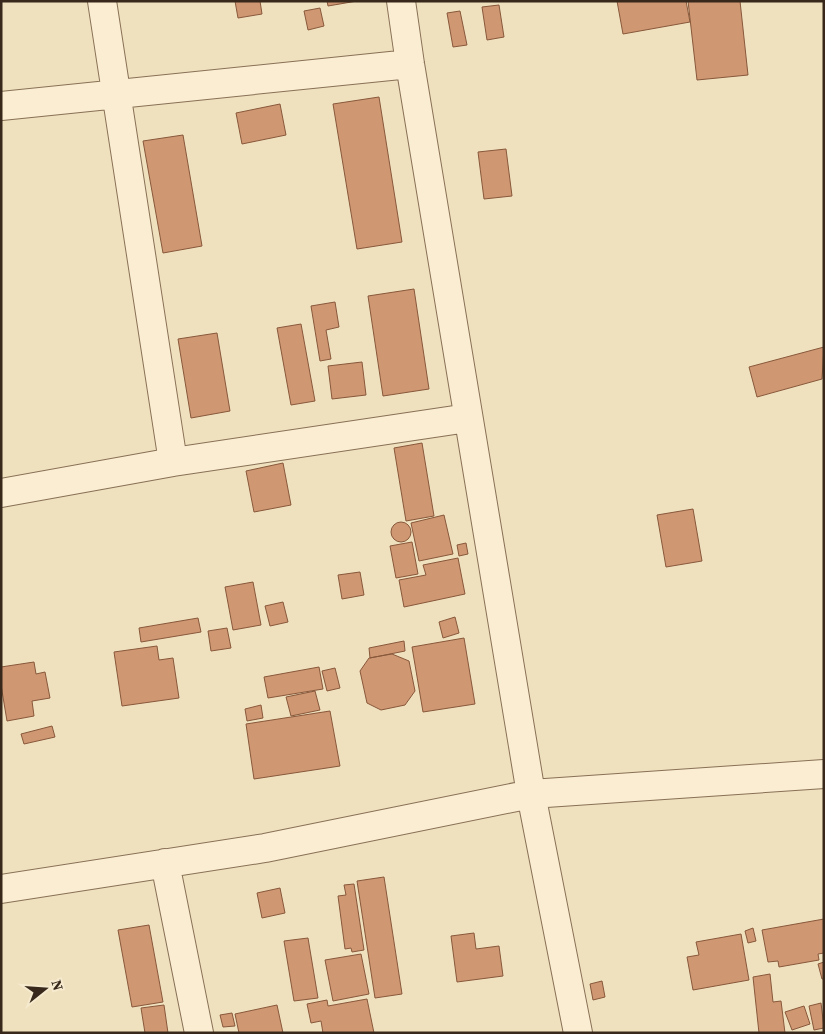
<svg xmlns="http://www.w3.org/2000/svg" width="825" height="1034" font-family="'Source Serif 4',serif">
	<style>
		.building { fill: #cf9772; stroke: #88583b }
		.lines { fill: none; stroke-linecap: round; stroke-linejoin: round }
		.street-casing { stroke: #887056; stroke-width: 30 }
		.street { stroke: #faedd1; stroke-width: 28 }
	</style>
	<rect width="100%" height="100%" fill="#efe0be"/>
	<!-- building -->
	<path class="building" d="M 235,1 L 260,1 L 262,14 L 238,18 Z
		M 327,1 L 357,1 L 328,6 Z
		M 617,1 L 686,1 L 690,22 L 623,34 Z
		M 688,1 L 740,1 L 748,75 L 697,80 Z
		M 499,5 L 504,37 L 487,40 L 482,7 Z
		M 320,8 L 324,26 L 308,30 L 304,11 Z
		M 460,11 L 467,45 L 453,47 L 447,13 Z
		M 379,97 L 402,242 L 357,249 L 333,104 Z
		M 280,104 L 286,135 L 242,144 L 236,113 Z
		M 183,135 L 202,246 L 163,253 L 143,141 Z
		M 506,149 L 512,196 L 484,199 L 478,152 Z
		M 414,289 L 429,389 L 383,396 L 368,296 Z
		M 335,302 L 339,327 L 326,330 L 331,359 L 320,361 L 311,306 Z
		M 301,324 L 315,401 L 291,405 L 277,328 Z
		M 217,333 L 230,411 L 191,418 L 178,339 Z
		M 824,347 L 822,379 L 757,397 L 749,367 Z
		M 362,362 L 366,395 L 332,399 L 328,366 Z
		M 422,443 L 434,516 L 406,521 L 394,448 Z
		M 283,463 L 291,505 L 254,512 L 246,471 Z
		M 693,509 L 702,561 L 666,567 L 657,515 Z
		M 444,515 L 453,554 L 419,561 L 411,523 Z
		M391 532a10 10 0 1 1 20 0a10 10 0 1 1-20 0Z
		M 412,542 L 418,574 L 396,578 L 390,546 Z
		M 466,543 L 468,554 L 459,556 L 457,545 Z
		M 458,558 L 465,594 L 404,607 L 399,580 L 426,575 L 423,565 Z
		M 360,572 L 364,595 L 342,599 L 338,575 Z
		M 253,582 L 261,625 L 233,630 L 225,587 Z
		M 283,602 L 288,622 L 270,626 L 265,606 Z
		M 455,617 L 459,633 L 443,638 L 439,622 Z
		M 198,618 L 201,632 L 141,642 L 139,628 Z
		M 227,628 L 231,648 L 211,651 L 208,631 Z
		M 464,638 L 475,704 L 423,712 L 412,647 Z
		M 404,641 L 405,651 L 370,658 L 369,648 Z
		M 157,646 L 159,660 L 173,658 L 179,698 L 122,706 L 114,652 Z
		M 392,654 L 409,661 L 415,691 L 405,705 L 381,710 L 367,703 L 360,671 L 369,658 Z
		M 34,662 L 36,674 L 45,672 L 50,698 L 32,701 L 34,716 L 7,721 L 1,685 L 1,667 Z
		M 319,667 L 323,689 L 268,698 L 264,677 Z
		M 335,668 L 340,688 L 327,691 L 322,671 Z
		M 315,691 L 320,710 L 291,716 L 286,697 Z
		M 261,705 L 263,718 L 247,721 L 245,709 Z
		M 330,711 L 340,766 L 254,779 L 246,724 Z
		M 52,726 L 55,737 L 24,744 L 21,734 Z
		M 384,877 L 402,994 L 375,998 L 357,881 Z
		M 354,884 L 364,950 L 352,952 L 351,948 L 345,949 L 338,896 L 346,895 L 344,885 Z
		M 280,888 L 285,913 L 262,918 L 257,893 Z
		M 824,919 L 824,953 L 818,954 L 819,960 L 779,967 L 778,961 L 768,962 L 762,930 Z
		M 149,925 L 163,1002 L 132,1007 L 118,930 Z
		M 753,928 L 756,941 L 748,943 L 745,931 Z
		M 474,933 L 476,949 L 499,946 L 503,976 L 457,982 L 451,936 Z
		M 741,934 L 749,980 L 693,990 L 687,957 L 699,955 L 696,942 Z
		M 308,938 L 318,998 L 294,1001 L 284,941 Z
		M 361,954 L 369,994 L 333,1001 L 325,960 Z
		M 824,962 L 824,979 L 822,979 L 818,964 Z
		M 770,974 L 773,1002 L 781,1001 L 785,1033 L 759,1033 L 753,977 Z
		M 602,981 L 605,997 L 593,1000 L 590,984 Z
		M 367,999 L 374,1033 L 323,1033 L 321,1021 L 311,1023 L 307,1004 L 327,1000 L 328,1006 Z
		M 821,1003 L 824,1028 L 814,1030 L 809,1006 Z
		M 164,1005 L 168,1033 L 145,1033 L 141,1008 Z
		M 277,1005 L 283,1033 L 239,1033 L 235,1014 Z
		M 804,1006 L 810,1024 L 792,1030 L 785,1012 Z
		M 232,1013 L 235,1026 L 223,1027 L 220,1015 Z"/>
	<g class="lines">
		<!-- street casing -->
		<g class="street-casing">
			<path id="street" d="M 102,1 L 173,462
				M 401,1 L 410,64 L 531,794 L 578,1033
				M 1,106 L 410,64
				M 1,493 L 173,462 L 468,418
				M 165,863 L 199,1033
				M 1,889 L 265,848 L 531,794 L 824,774"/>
		</g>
		<!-- street -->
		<use href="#street" class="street"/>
	</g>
	<!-- border -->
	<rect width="825" height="1034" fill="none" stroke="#37281b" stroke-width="5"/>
	<!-- north arrow -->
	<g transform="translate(45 989) rotate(73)" stroke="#f6eace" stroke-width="4" paint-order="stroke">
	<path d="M0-4L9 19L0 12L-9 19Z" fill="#37281b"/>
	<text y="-8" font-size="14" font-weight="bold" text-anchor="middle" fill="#37281b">N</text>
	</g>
</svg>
